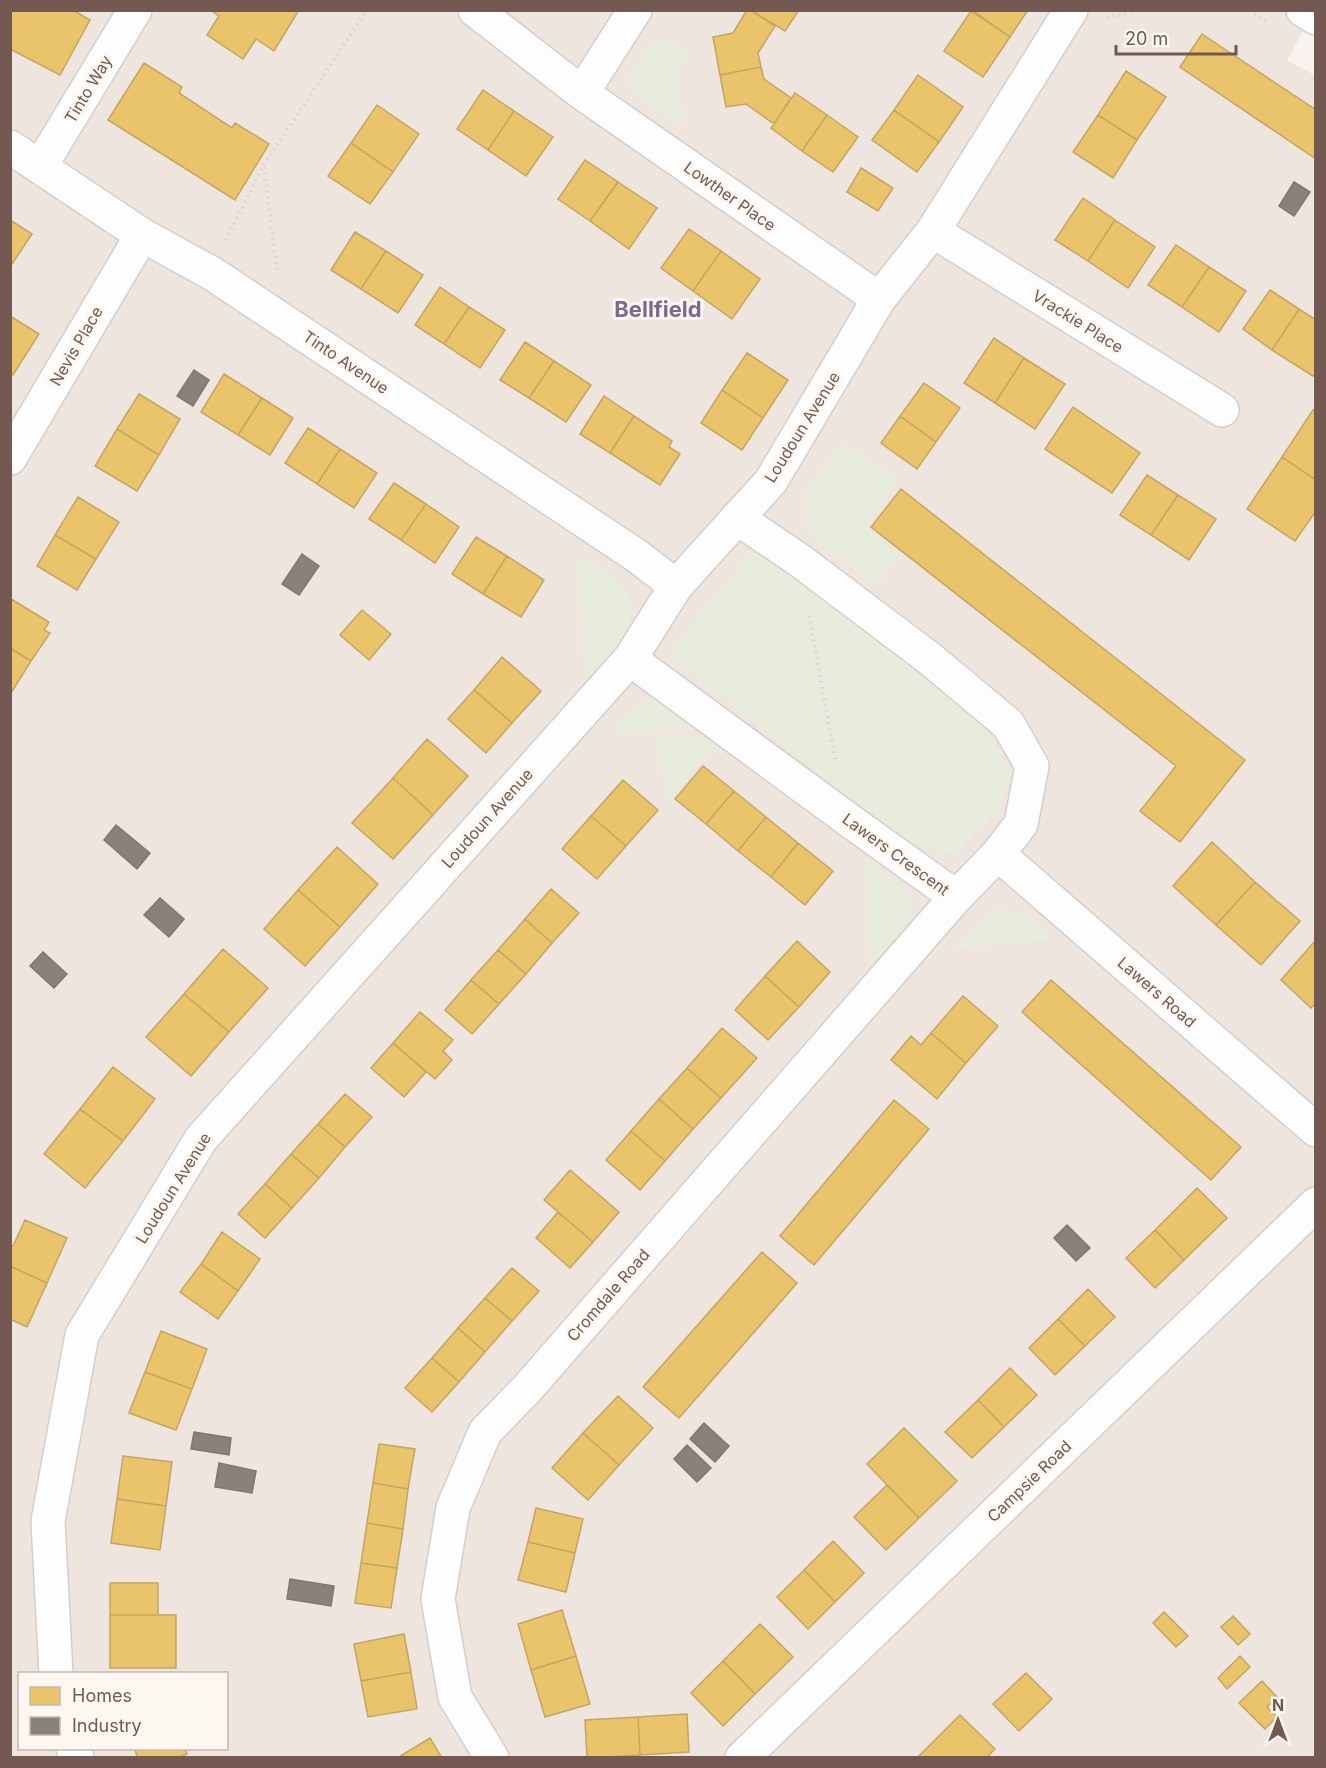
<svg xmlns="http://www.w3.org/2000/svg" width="1326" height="1768" font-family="Inter,sans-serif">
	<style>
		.residential { fill: #eee5de; fill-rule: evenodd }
		.grass { fill: #e7ecdc }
		.homes { fill: #e9c46a; stroke: #c6a462; stroke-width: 1.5 }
		.industry { fill: #8a817c; stroke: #83756f; stroke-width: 1.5 }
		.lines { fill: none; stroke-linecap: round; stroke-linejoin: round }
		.minor-casing { stroke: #d4cecb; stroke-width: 36 }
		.path { stroke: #dad3d0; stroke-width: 4; stroke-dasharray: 1.5 4.5; stroke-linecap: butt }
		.minor { stroke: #fefdfd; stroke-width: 33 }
		.labels { text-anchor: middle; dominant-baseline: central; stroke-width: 6; stroke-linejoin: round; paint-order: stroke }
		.street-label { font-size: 16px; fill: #735951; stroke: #fdf7f2 }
		.district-label { font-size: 22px; font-weight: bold; fill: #7d6a8e; stroke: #fdf7f2 }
	</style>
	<rect width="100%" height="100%" fill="#f6f3f0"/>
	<!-- residential -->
	<path class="residential" d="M 11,11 L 1315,11 L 1287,60 L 1316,76 L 1315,1757 L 11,1758 ZM 20,1674 L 226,1674 L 226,1748 L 20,1748 Z"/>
	<!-- grass -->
	<path class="grass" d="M 670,39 L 685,49 L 689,55 L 675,73 L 683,121 L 680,126 L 628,87 L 630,74 L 654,41 Z
		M 843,442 L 897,480 L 863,523 L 899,555 L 875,586 L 809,532 L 805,516 L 807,492 Z
		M 754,550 L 949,695 L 989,735 L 1011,772 L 1001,808 L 955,853 L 907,844 L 803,762 L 669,653 Z
		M 578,558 L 608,572 L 628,594 L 631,616 L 624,641 L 605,666 L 585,683 Z
		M 659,695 L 711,729 L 613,731 C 627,714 636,698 659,695 Z
		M 655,737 L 721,737 L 669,801 Z
		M 867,859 L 898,882 L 910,898 L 912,909 L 910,919 L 868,968 Z
		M 995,910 L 1022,913 L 1052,939 L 955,948 Z"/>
	<!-- homes -->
	<path class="homes" d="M 10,10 L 73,10 L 90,20 L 60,75 L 10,49 Z
		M 210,10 L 299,10 L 274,51 L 256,39 L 243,59 L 207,35 L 219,16 Z
		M 747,10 L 750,10 L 775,26 L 758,53 L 761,67 L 720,75 L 713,37 L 733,33 Z
		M 750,10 L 799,10 L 785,31 Z
		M 972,10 L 1028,10 L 1010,37 Z
		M 971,11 L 1010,37 L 983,77 L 944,51 Z
		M 1202,34 L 1316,110 L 1316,154 L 1313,157 L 1180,67 Z
		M 144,63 L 182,87 L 179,93 L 232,128 L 235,123 L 269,144 L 235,200 L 108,120 Z
		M 761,67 L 764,79 L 791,98 L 774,124 L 746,104 L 726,107 L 720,75 Z
		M 1126,71 L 1166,97 L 1137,140 L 1098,115 Z
		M 918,75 L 963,107 L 939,142 L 894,110 Z
		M 483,90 L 514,111 L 488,150 L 457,129 Z
		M 795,93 L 827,115 L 802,151 L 771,128 Z
		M 377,105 L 419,134 L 393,172 L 351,143 Z
		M 894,110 L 939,142 L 917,172 L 872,140 Z
		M 514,111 L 553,137 L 526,176 L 488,150 Z
		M 827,115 L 858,137 L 833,172 L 802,151 Z
		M 1098,115 L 1137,140 L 1113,178 L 1073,152 Z
		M 351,143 L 393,172 L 370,204 L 328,176 Z
		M 585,160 L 618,182 L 590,221 L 558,199 Z
		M 861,168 L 893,188 L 878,211 L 847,192 Z
		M 618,182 L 657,208 L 629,249 L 590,221 Z
		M 1083,198 L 1115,220 L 1088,261 L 1055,240 Z
		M 10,220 L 32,234 L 10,267 Z
		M 1115,220 L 1155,247 L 1128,288 L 1088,261 Z
		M 689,229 L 721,251 L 693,291 L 661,268 Z
		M 355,232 L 386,251 L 361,289 L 331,270 Z
		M 1176,245 L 1209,267 L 1182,307 L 1148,285 Z
		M 386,251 L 423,275 L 398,313 L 361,289 Z
		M 721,251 L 760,279 L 732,319 L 693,291 Z
		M 1209,267 L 1246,291 L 1219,332 L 1182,307 Z
		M 440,287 L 469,307 L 444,344 L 415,325 Z
		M 1270,290 L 1299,309 L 1272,350 L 1243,329 Z
		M 469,307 L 505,330 L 480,368 L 444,344 Z
		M 1299,309 L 1316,320 L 1316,373 L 1313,376 L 1272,350 Z
		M 10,316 L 39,334 L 13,375 L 10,373 Z
		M 994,338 L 1024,358 L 995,403 L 964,383 Z
		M 525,342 L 554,361 L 529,398 L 500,380 Z
		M 747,353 L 788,380 L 763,418 L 722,390 Z
		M 1024,358 L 1065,384 L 1035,429 L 995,403 Z
		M 554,361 L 591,385 L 566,422 L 529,398 Z
		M 224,374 L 262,398 L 238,435 L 201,412 Z
		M 924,383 L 960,408 L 936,442 L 900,416 Z
		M 722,390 L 763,418 L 742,450 L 701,423 Z
		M 139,394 L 180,419 L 159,455 L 117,429 Z
		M 604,396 L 634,416 L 610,453 L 580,434 Z
		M 262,398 L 293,418 L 270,455 L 238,435 Z
		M 1073,407 L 1140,453 L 1112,493 L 1045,449 Z
		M 1313,410 L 1316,412 L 1316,480 L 1282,457 Z
		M 634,416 L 672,441 L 669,447 L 680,454 L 660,485 L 610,453 Z
		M 900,416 L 936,442 L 917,469 L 881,443 Z
		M 308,428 L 340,449 L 317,484 L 285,463 Z
		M 117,429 L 159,455 L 137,491 L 95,466 Z
		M 340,449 L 377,473 L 354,508 L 317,484 Z
		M 1282,457 L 1316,480 L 1316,511 L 1295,541 L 1247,509 Z
		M 1147,475 L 1178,495 L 1151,535 L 1120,515 Z
		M 394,483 L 426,504 L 401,540 L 369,519 Z
		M 901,489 L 1245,760 L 1180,842 L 1140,811 L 1176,766 L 871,527 Z
		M 1178,495 L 1216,519 L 1189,560 L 1151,535 Z
		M 78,497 L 119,522 L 96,559 L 55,535 Z
		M 426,504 L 459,527 L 435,563 L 401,540 Z
		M 55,535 L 96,559 L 77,590 L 37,566 Z
		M 476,537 L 507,556 L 483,594 L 452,574 Z
		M 507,556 L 544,580 L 521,617 L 483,594 Z
		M 11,599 L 49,622 L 44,630 L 50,633 L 31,661 L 10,648 Z
		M 362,610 L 391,634 L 369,660 L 340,635 Z
		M 10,648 L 31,661 L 11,693 L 10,693 Z
		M 502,657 L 541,691 L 512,723 L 474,690 Z
		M 474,690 L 512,723 L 486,753 L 448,719 Z
		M 427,739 L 468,776 L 433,815 L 393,778 Z
		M 703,766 L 734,791 L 706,824 L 675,799 Z
		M 393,778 L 433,815 L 393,859 L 352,823 Z
		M 623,780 L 658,810 L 626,846 L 591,816 Z
		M 734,791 L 766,817 L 738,851 L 706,824 Z
		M 591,816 L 626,846 L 597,879 L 562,849 Z
		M 766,817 L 798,843 L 771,877 L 738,851 Z
		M 1212,842 L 1255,882 L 1216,925 L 1173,886 Z
		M 798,843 L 833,871 L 805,905 L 771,877 Z
		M 337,847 L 378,884 L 340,927 L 298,890 Z
		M 1255,882 L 1300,921 L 1261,965 L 1216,925 Z
		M 551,889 L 579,913 L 552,943 L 525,919 Z
		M 298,890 L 340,927 L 305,966 L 264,929 Z
		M 525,919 L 552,943 L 526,974 L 498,950 Z
		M 797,941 L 830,972 L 799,1007 L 765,976 Z
		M 1315,941 L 1316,1003 L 1311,1008 L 1281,980 Z
		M 223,949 L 268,988 L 229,1032 L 184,994 Z
		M 498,950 L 526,974 L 499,1004 L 471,980 Z
		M 765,976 L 799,1007 L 768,1040 L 735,1010 Z
		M 471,980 L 499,1004 L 472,1034 L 445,1010 Z
		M 1051,980 L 1241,1147 L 1211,1180 L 1022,1012 Z
		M 184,994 L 229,1032 L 191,1076 L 146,1037 Z
		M 963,996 L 998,1026 L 966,1063 L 931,1033 Z
		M 420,1012 L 453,1040 L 443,1051 L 452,1060 L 435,1079 L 393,1043 Z
		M 722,1028 L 757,1058 L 721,1098 L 687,1068 Z
		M 931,1033 L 966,1063 L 937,1099 L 891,1060 L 911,1036 L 921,1045 Z
		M 393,1043 L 426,1072 L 404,1097 L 371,1068 Z
		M 113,1067 L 155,1099 L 123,1141 L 80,1109 Z
		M 687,1068 L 721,1098 L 693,1129 L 659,1099 Z
		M 345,1094 L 372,1117 L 345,1147 L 318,1124 Z
		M 659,1099 L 693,1129 L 665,1161 L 631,1131 Z
		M 894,1100 L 929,1129 L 814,1265 L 780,1236 Z
		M 80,1109 L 123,1141 L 85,1188 L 44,1154 Z
		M 318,1124 L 345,1147 L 319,1178 L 291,1154 Z
		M 631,1131 L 665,1161 L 640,1190 L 606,1160 Z
		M 291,1154 L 319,1178 L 292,1208 L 265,1184 Z
		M 570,1170 L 619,1212 L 593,1242 L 544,1200 Z
		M 265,1184 L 292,1208 L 265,1238 L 238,1214 Z
		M 1197,1188 L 1227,1218 L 1184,1260 L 1155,1230 Z
		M 558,1212 L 593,1242 L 570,1268 L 536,1238 Z
		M 25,1220 L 67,1238 L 47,1283 L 10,1266 L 10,1246 L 13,1246 Z
		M 1155,1230 L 1184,1260 L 1155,1288 L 1126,1258 Z
		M 222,1232 L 260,1259 L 238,1291 L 201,1264 Z
		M 762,1252 L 797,1283 L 679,1418 L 643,1387 Z
		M 201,1264 L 238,1291 L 218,1319 L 180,1292 Z
		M 10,1266 L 47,1283 L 27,1327 L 10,1319 Z
		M 512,1268 L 539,1291 L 512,1321 L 485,1298 Z
		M 1088,1289 L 1115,1317 L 1085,1346 L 1058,1319 Z
		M 485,1298 L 512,1321 L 485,1352 L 458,1328 Z
		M 1058,1319 L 1085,1346 L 1055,1375 L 1029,1348 Z
		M 458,1328 L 485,1352 L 459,1382 L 432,1358 Z
		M 161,1331 L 207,1349 L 192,1389 L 145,1372 Z
		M 432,1358 L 459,1382 L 432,1412 L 405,1388 Z
		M 1010,1368 L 1037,1395 L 1004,1427 L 978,1400 Z
		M 145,1372 L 192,1389 L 176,1430 L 129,1413 Z
		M 618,1396 L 653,1428 L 619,1465 L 583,1433 Z
		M 978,1400 L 1004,1427 L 972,1458 L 945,1432 Z
		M 904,1428 L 957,1481 L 919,1518 L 867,1464 Z
		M 583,1433 L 619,1465 L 588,1500 L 552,1468 Z
		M 379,1444 L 415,1449 L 408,1489 L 373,1483 Z
		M 123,1456 L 172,1462 L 166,1506 L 117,1499 Z
		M 373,1483 L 408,1489 L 403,1529 L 367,1523 Z
		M 887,1485 L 919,1518 L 886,1550 L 854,1517 Z
		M 117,1499 L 166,1506 L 160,1550 L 111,1543 Z
		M 536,1508 L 583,1519 L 575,1553 L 528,1542 Z
		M 367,1523 L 403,1529 L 397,1568 L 361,1563 Z
		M 833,1541 L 864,1573 L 835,1602 L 804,1570 Z
		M 528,1542 L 575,1553 L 566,1592 L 518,1580 Z
		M 361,1563 L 397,1568 L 391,1608 L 355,1603 Z
		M 804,1570 L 835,1602 L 808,1629 L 777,1597 Z
		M 110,1583 L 158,1583 L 158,1615 L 110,1615 Z
		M 562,1610 L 576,1656 L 531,1670 L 518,1624 Z
		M 1164,1612 L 1188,1636 L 1176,1647 L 1153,1623 Z
		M 110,1615 L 176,1615 L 176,1668 L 110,1668 Z
		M 1233,1616 L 1250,1634 L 1238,1645 L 1221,1627 Z
		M 760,1624 L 793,1657 L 755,1694 L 723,1661 Z
		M 404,1634 L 411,1672 L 361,1681 L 354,1644 Z
		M 576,1656 L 590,1704 L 545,1717 L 531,1670 Z
		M 1240,1656 L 1250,1667 L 1227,1689 L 1218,1678 Z
		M 723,1661 L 755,1694 L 723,1726 L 691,1693 Z
		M 411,1672 L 417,1709 L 368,1717 L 361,1681 Z
		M 1026,1673 L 1052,1699 L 1019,1731 L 993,1704 Z
		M 1262,1681 L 1277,1697 L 1267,1707 L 1277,1717 L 1265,1729 L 1239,1703 Z
		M 687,1714 L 689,1752 L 640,1755 L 638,1717 Z
		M 960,1715 L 995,1749 L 986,1758 L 917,1758 Z
		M 638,1717 L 640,1755 L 587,1758 L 585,1720 Z
		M 430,1738 L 442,1758 L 397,1758 Z
		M 134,1748 L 185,1748 L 187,1754 L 177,1758 L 138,1758 Z"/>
	<!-- industry -->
	<path class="industry" d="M 1294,182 L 1310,192 L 1294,216 L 1279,206 Z
		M 194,370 L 209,380 L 193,406 L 177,396 Z
		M 302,554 L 319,566 L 299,595 L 282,584 Z
		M 116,825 L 150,853 L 137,869 L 104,840 Z
		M 160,898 L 184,919 L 169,937 L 144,915 Z
		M 43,952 L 67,974 L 54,988 L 30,966 Z
		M 1067,1225 L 1090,1248 L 1076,1261 L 1054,1238 Z
		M 704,1423 L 729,1446 L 715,1462 L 690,1439 Z
		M 194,1432 L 231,1438 L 229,1455 L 191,1449 Z
		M 687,1445 L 711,1468 L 697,1482 L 674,1459 Z
		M 219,1463 L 256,1471 L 252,1493 L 215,1487 Z
		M 290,1579 L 334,1586 L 331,1606 L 287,1599 Z"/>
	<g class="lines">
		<!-- minor casing -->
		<g class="minor-casing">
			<path id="minor" d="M 475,10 L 582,93 L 879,299
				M 1303,10 L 1316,18
				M 582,93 L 635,10
				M 10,147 L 142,235 L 213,274 L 637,556 L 676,586
				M 40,167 L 135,10
				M 933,231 L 1222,410
				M 10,458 L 142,235
				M 630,659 L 846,818 L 956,897 L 998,854 L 1021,824 L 1032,766 L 1008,724 L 929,658 L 799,560 L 737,518
				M 998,854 L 1316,1130
				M 56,1674 L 48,1521 L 82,1335 L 201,1139 L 630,659 L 676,586 L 771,481 L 879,299 L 933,231 L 1071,10
				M 73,1748 L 77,1758
				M 492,1758 L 455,1697 L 438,1599 L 453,1508 L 485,1432 L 526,1390 L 956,897
				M 742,1758 L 1316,1204"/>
		</g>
		<!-- path -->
		<path class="path" d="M 1250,10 L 1268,23
			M 1107,17 L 1117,16 L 1136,10
			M 264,167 L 277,270
			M 226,240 L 263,166 L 367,10
			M 809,616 L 836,763"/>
		<!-- minor -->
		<use href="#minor" class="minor"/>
	</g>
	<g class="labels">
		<!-- street labels -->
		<g class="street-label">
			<text transform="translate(88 89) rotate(-59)">Tinto Way</text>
			<text transform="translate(730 196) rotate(35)">Lowther Place</text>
			<text transform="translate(1078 321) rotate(32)">Vrackie Place</text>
			<text transform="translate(76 346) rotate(-60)">Nevis Place</text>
			<text transform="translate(346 362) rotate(34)">Tinto Avenue</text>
			<text transform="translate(802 427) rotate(-58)">Loudoun Avenue</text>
			<text transform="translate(487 818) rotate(-48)">Loudoun Avenue</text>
			<text transform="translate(896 854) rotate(36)">Lawers Crescent</text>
			<text transform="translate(1157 992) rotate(41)">Lawers Road</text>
			<text transform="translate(173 1188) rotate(-58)">Loudoun Avenue</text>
			<text transform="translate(608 1295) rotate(-49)">Cromdale Road</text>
			<text transform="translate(1029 1481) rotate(-44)">Campsie Road</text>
		</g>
		<!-- district labels -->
		<g class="district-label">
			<text x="658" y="309">Bellfield</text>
		</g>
	</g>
	<!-- border -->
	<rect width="1326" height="1768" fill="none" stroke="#735951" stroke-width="24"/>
	<!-- legend -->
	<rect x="18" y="1672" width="210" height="78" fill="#fdf7f2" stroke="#c6b8b2" stroke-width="1.5"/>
	<rect x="30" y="1687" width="30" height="18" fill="#e9c46a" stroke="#c6b8b2" stroke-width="1.5"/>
	<text x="72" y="1702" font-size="18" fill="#735951">Homes</text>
	<rect x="30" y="1717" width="30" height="18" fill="#8a817c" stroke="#c6b8b2" stroke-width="1.5"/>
	<text x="72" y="1732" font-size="18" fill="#735951">Industry</text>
	<!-- north arrow -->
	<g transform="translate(1278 1720)" stroke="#fdf7f2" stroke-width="4.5" paint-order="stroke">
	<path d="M0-4.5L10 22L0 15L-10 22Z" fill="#735951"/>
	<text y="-9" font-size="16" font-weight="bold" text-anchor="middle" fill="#735951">N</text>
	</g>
	<!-- scale -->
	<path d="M1116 45v9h120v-9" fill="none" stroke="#735951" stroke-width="3"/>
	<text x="1125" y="45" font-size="18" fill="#735951" stroke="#fdf7f2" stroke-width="4.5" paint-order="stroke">20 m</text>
</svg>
